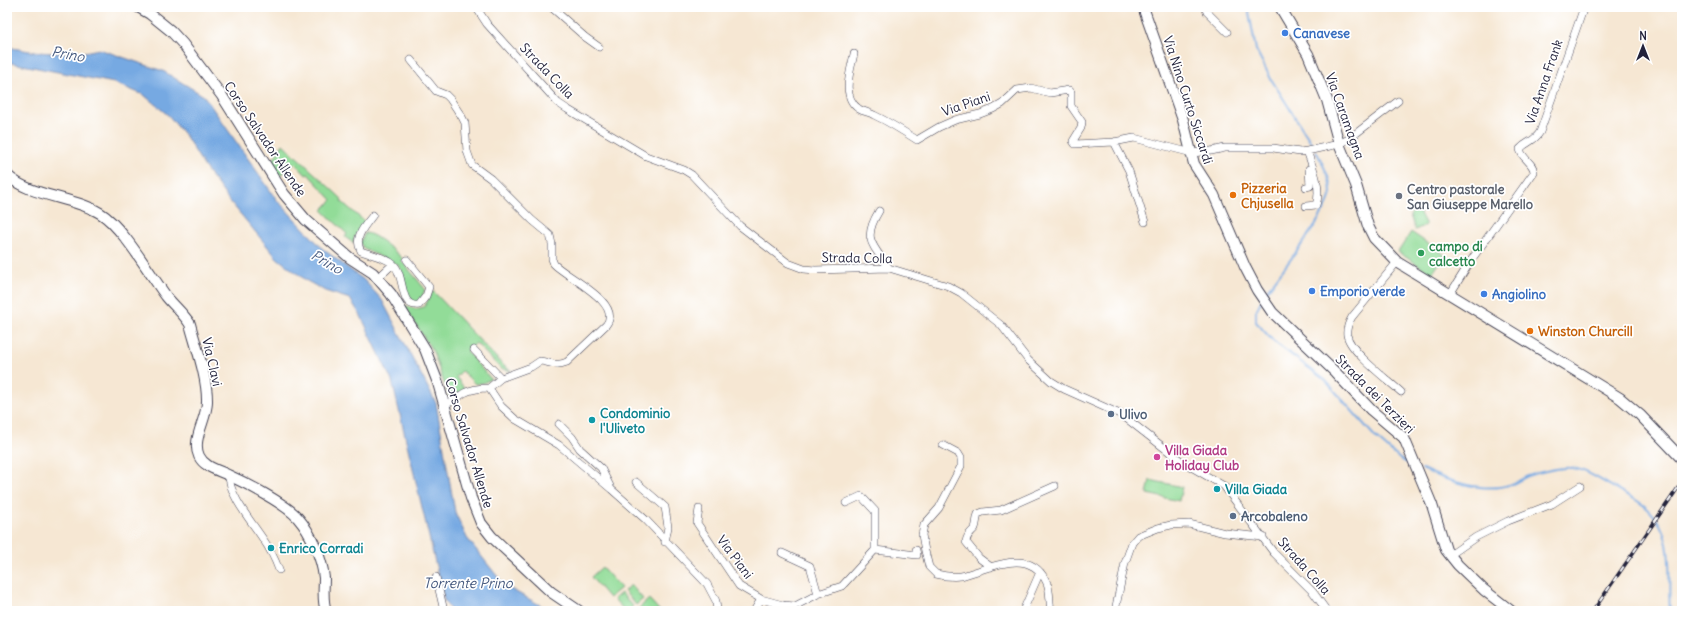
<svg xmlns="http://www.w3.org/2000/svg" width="1689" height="618" font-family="Delius,sans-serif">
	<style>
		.green { fill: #92dc98; stroke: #5a7f6a }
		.water { fill: #76a9e2; stroke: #4c668e }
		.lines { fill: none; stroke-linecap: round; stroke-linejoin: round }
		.stream { stroke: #76a9e2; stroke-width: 2 }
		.street-casing { stroke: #424052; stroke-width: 8 }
		.secondary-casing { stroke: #424052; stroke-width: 12 }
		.street { stroke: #fff; stroke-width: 7 }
		.secondary { stroke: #fff; stroke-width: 10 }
		.rail-casing { stroke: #22223b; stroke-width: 3.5 }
		.rail { stroke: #fff; stroke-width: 2; stroke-dasharray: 6; stroke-linecap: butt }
		.shop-dot { fill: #3f7fe0; stroke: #fff; stroke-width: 1.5 }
		.food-dot { fill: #e8710a; stroke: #fff; stroke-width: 1.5 }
		.worship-dot { fill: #6b7280; stroke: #fff; stroke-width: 1.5 }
		.leisure-dot { fill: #2e9e5b; stroke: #fff; stroke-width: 1.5 }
		.service-dot { fill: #5c6f8a; stroke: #fff; stroke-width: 1.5 }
		.culture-dot { fill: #0f9aa8; stroke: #fff; stroke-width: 1.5 }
		.hotel-dot { fill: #d1479c; stroke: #fff; stroke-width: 1.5 }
		.labels { text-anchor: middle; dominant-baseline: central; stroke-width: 3.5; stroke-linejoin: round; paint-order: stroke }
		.shop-label { font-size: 13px; font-weight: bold; fill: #366cbe; stroke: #fff; text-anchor: start }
		.street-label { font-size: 13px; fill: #22223b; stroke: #fff }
		.food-label { font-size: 13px; font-weight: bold; fill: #c56008; stroke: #fff; text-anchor: start }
		.worship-label { font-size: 13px; font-weight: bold; fill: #5b616d; stroke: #fff; text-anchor: start }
		.leisure-label { font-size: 13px; font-weight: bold; fill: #27864d; stroke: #fff; text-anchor: start }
		.culture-label { font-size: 13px; font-weight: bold; fill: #0d838f; stroke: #fff; text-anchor: start }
		.service-label { font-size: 13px; font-weight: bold; fill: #4e5e75; stroke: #fff; text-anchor: start }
		.hotel-label { font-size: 13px; font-weight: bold; fill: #b23c85; stroke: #fff; text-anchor: start }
		.water-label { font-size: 14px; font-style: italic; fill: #44587e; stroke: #fff }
	</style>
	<rect width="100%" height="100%" fill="#fff"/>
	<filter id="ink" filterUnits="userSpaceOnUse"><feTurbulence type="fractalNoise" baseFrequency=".025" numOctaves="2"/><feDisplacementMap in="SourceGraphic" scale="8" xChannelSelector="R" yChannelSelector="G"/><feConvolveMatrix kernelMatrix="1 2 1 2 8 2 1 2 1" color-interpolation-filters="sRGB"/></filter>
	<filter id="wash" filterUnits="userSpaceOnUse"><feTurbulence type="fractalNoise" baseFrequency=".012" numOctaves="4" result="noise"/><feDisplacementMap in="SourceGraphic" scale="16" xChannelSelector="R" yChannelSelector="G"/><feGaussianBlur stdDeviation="0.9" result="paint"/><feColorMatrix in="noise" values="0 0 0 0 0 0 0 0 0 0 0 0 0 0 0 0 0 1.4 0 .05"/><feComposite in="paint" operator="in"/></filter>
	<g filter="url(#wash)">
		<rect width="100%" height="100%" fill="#f6e7d3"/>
		<!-- green -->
		<path class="green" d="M 283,144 L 342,199 L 341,201 L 365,222 L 355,236 L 353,243 L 345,237 L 347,234 L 322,210 L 332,200 L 308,174 L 306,175 L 295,163 L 280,176 L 271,163 Z
			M 1417,208 L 1426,225 L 1415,230 L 1410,215 Z
			M 1411,232 L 1445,255 L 1432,274 L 1398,252 Z
			M 365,233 C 375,233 396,252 403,259 L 402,261 L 425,289 L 421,301 L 414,304 L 408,296 L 402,273 L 398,265 L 364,249 L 360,243 Z
			M 433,291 L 504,366 L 512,371 L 501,369 L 476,343 L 467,352 L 491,379 L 483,383 L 475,384 L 462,371 L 456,377 L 465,389 L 454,396 L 449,397 L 433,352 L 405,307 L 407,306 L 415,309 L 424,307 Z
			M 1150,480 L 1182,487 L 1179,501 L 1147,494 Z
			M 602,567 L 621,588 L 609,598 L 591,577 Z
			M 631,585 L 643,599 L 636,605 L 624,591 Z
			M 621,593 L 633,606 L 628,611 L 625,611 L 614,599 Z
			M 649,599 L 660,611 L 636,611 Z"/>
		<!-- water -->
		<path class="water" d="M 7,47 L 35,52 L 75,54 L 99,49 L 163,71 L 204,96 L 277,200 L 323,249 L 364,280 L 382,300 L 436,403 L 455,512 L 467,538 L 505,586 L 551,611 L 451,611 L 444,600 L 392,381 L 361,316 L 350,299 L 325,291 L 307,281 L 277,258 L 228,199 L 204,166 L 187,138 L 169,116 L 144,95 L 114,83 L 7,62 Z"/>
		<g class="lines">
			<!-- stream -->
			<path class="stream" d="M 1248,7 L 1256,50 L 1271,79 L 1314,147
				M 1264,295 C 1278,275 1330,212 1331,192 C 1331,179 1322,162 1316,151
				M 1261,301 L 1256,311 L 1256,322 L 1273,341 L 1325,380 L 1377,439 L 1401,460 L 1411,464
				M 1422,469 C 1447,481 1485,494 1512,484 C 1518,482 1523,478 1528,476 C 1540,472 1552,469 1564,468 C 1581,466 1597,478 1611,486 C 1623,493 1639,500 1649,510 C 1677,537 1667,577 1670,611"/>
		</g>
	</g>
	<g filter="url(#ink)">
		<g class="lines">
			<!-- street casing -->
			<g class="street-casing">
				<path id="street" d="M 476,7 L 487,24 L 558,103 L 567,109 L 646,156 L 684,170 L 692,175 L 740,226 L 788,263 L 804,269 L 815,270 L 889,268 L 948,286 L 961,293 L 1001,325 L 1028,360 L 1051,381 L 1064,389 L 1122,415 L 1181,461 L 1224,486 L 1274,553 L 1313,592 L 1327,611
					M 551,7 L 585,37 L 599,47
					M 1205,7 L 1207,12 L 1227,32
					M 854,54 C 850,72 841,97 859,109 C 864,112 869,112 874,115 C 889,122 903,131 917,140 L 939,127 L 955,120 L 980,114 L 993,109 L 1002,104 L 1017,90 L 1031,88 L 1050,93 L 1069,90 L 1071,92 L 1071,106 L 1082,122 L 1081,128 L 1073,141 L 1075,144 L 1114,142 L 1134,138 L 1192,153 L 1211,151 L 1225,148 L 1273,148 L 1300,152 L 1307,151 L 1339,144 L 1350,138 L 1398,101
					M 411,60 L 436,91 L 446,95 L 450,99 L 462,117 L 465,123 L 467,151 L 472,165 L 491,179 L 532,220 L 550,235 L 552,244 L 552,259 L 554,264 C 566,277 624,303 606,325 L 567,362 C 555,367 551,362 540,361 L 531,367 L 501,378 L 489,388
					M 1114,142 L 1129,171 L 1145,222
					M 1306,187 L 1310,186 L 1309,169
					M 1306,206 L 1316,205 C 1322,188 1313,168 1307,151
					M 879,211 C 862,239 872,244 889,268
					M 373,215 C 365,226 353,237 361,251 C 371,255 385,257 393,264 C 406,275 398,308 419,305 L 426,296 L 429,287 L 407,260
					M 1397,262 L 1352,317 C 1349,322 1346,328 1347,335 C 1350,352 1388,380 1401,392
					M 378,278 L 393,264
					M 1450,294 L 1472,259 L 1534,172 C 1534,163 1521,158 1520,149 C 1527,141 1534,142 1540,132 L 1584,7
					M 474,350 L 501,378
					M 445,404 C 453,403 458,397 464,393 C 472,389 481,388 489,388 L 501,406 L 515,419 L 559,445 L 611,489 L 646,520 L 707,584 L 716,601 L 717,611
					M 559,424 L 572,437 L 580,449 L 601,468 L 610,486
					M 943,445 L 958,453 L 961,458 L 961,466 L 939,508 L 924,525 L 922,535 L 925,551 L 929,567 L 936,574 C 944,576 953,577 961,576 C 989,569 1029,546 1046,581 C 1051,590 1049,601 1051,611
					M 229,475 C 229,496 252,522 263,539 C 270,549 275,559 279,570
					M 636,482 L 665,507 L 668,527 L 665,542
					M 846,503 L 861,496 L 875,511 L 875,550
					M 699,509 L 697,523 L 739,586 L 761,599 L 783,605 L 795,606 L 818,594 L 842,586 L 875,550 L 917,555 L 916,550
					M 782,553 L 810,566 L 818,594
					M 1450,555 L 1476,537 L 1508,521 L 1552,504 L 1580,486
					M 991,567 L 979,558 L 966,542 C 967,534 971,533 975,528 C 977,523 976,519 978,514 L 983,512 L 1001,510 L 1055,486
					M 436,577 L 444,611
					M 754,611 L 761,599
					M 1023,611 L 1040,572
					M 1115,611 L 1125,563 L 1132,543 L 1138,536 L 1158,528 L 1171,525 L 1189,524 L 1225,533 L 1263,537"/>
			</g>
			<!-- secondary casing -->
			<g class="secondary-casing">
				<path id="secondary" d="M 138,7 L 150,14 L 171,31 L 183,44 L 222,96 L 284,194 L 306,220 L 350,258 L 373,273 L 391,294 L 425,349 L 438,383 L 471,498 L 481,523 L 492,537 L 551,592 L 579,611
					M 1143,7 L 1183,120 L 1194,164 L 1214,195 L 1245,267 L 1257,290 L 1272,312 L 1335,372 L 1371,410 L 1404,438 L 1432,505 L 1446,550 L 1458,565 L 1484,590 L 1511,611
					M 1280,7 L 1308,54 L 1327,100 L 1339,144 L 1356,185 L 1368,226 L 1374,238 L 1397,262 L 1620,398 L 1640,415 L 1682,459
					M 7,175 C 30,197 72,196 100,213 C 122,226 149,273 166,296 C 173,305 183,313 190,324 C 196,347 207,376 207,400 C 208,418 191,439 199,456 C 204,467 218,470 228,475 C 246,483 286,504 298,518 C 311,533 322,558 324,578 C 324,589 322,600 326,611"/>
			</g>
			<!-- street -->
			<use href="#street" class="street"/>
			<!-- secondary -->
			<use href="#secondary" class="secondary"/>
			<!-- rail casing -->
			<g class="rail-casing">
				<path id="rail" d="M 1593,611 L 1682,482"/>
			</g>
			<!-- rail -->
			<use href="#rail" class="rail"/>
		</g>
	</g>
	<!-- markers -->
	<g class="shop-dot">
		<circle cx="1285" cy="33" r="4"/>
		<circle cx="1312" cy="291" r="4"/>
		<circle cx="1484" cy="294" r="4"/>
	</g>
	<g class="food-dot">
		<circle cx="1233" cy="195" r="4"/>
		<circle cx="1530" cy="331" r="4"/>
	</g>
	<circle class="worship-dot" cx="1399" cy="196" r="4"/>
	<circle class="leisure-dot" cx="1421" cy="253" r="4"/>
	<g class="service-dot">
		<circle cx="1111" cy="414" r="4"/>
		<circle cx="1233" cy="516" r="4"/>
	</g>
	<g class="culture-dot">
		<circle cx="592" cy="420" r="4"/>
		<circle cx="1217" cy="489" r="4"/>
		<circle cx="271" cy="548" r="4"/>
	</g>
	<circle class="hotel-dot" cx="1157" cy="457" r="4"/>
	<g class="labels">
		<!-- shop labels -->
		<g class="shop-label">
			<text x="1293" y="33">Canavese</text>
			<text x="1320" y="291">Emporio verde</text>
			<text x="1492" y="294">Angiolino</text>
		</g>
		<!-- street labels -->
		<g class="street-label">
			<text transform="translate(547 71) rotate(46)">Strada Colla</text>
			<text transform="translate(1544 82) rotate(-71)">Via Anna Frank</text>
			<text transform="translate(1188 100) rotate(72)">Via Nino Curto Siccardi</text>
			<text transform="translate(966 104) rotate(-19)">Via Piani</text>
			<text transform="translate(1345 116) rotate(70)">Via Caramagna</text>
			<text transform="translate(265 139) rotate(56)">Corso Salvador Allende</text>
			<text transform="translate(857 258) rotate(1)">Strada Colla</text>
			<text transform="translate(212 362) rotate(77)">Via Clavi</text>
			<text transform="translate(1375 394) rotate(45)">Strada dei Terzieri</text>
			<text transform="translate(469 443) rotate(73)">Corso Salvador Allende</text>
			<text transform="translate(735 557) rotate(53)">Via Piani</text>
			<text transform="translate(1304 566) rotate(48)">Strada Colla</text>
		</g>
		<!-- food labels -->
		<g class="food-label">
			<text x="1241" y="188">Pizzeria<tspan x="1241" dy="15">Chjusella</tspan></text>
			<text x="1538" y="331">Winston Churcill</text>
		</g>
		<!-- worship labels -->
		<g class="worship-label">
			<text x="1407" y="189">Centro pastorale<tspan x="1407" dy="15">San Giuseppe Marello</tspan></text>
		</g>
		<!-- leisure labels -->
		<g class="leisure-label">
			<text x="1429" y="246">campo di<tspan x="1429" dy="15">calcetto</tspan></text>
		</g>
		<!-- culture labels -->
		<g class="culture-label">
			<text x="600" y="413">Condominio<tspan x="600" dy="15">l'Uliveto</tspan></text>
			<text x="1225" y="489">Villa Giada</text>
			<text x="279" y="548">Enrico Corradi</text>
		</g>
		<!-- service labels -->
		<g class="service-label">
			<text x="1119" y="414">Ulivo</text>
			<text x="1241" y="516">Arcobaleno</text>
		</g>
		<!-- hotel labels -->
		<g class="hotel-label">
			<text x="1165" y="450">Villa Giada<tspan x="1165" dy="15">Holiday Club</tspan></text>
		</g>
		<!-- water labels -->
		<g class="water-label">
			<text transform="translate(68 54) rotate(10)">Prino</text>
			<text transform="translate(327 262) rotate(30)">Prino</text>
			<text x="468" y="583">Torrente Prino</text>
		</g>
	</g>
	<!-- margin -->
	<rect width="1689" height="618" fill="none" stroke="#fff" stroke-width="24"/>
	<!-- north arrow -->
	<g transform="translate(1643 46)" stroke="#ffffff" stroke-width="3" paint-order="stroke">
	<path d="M0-3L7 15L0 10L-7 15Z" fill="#22223b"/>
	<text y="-6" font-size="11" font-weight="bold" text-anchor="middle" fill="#22223b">N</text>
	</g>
</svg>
